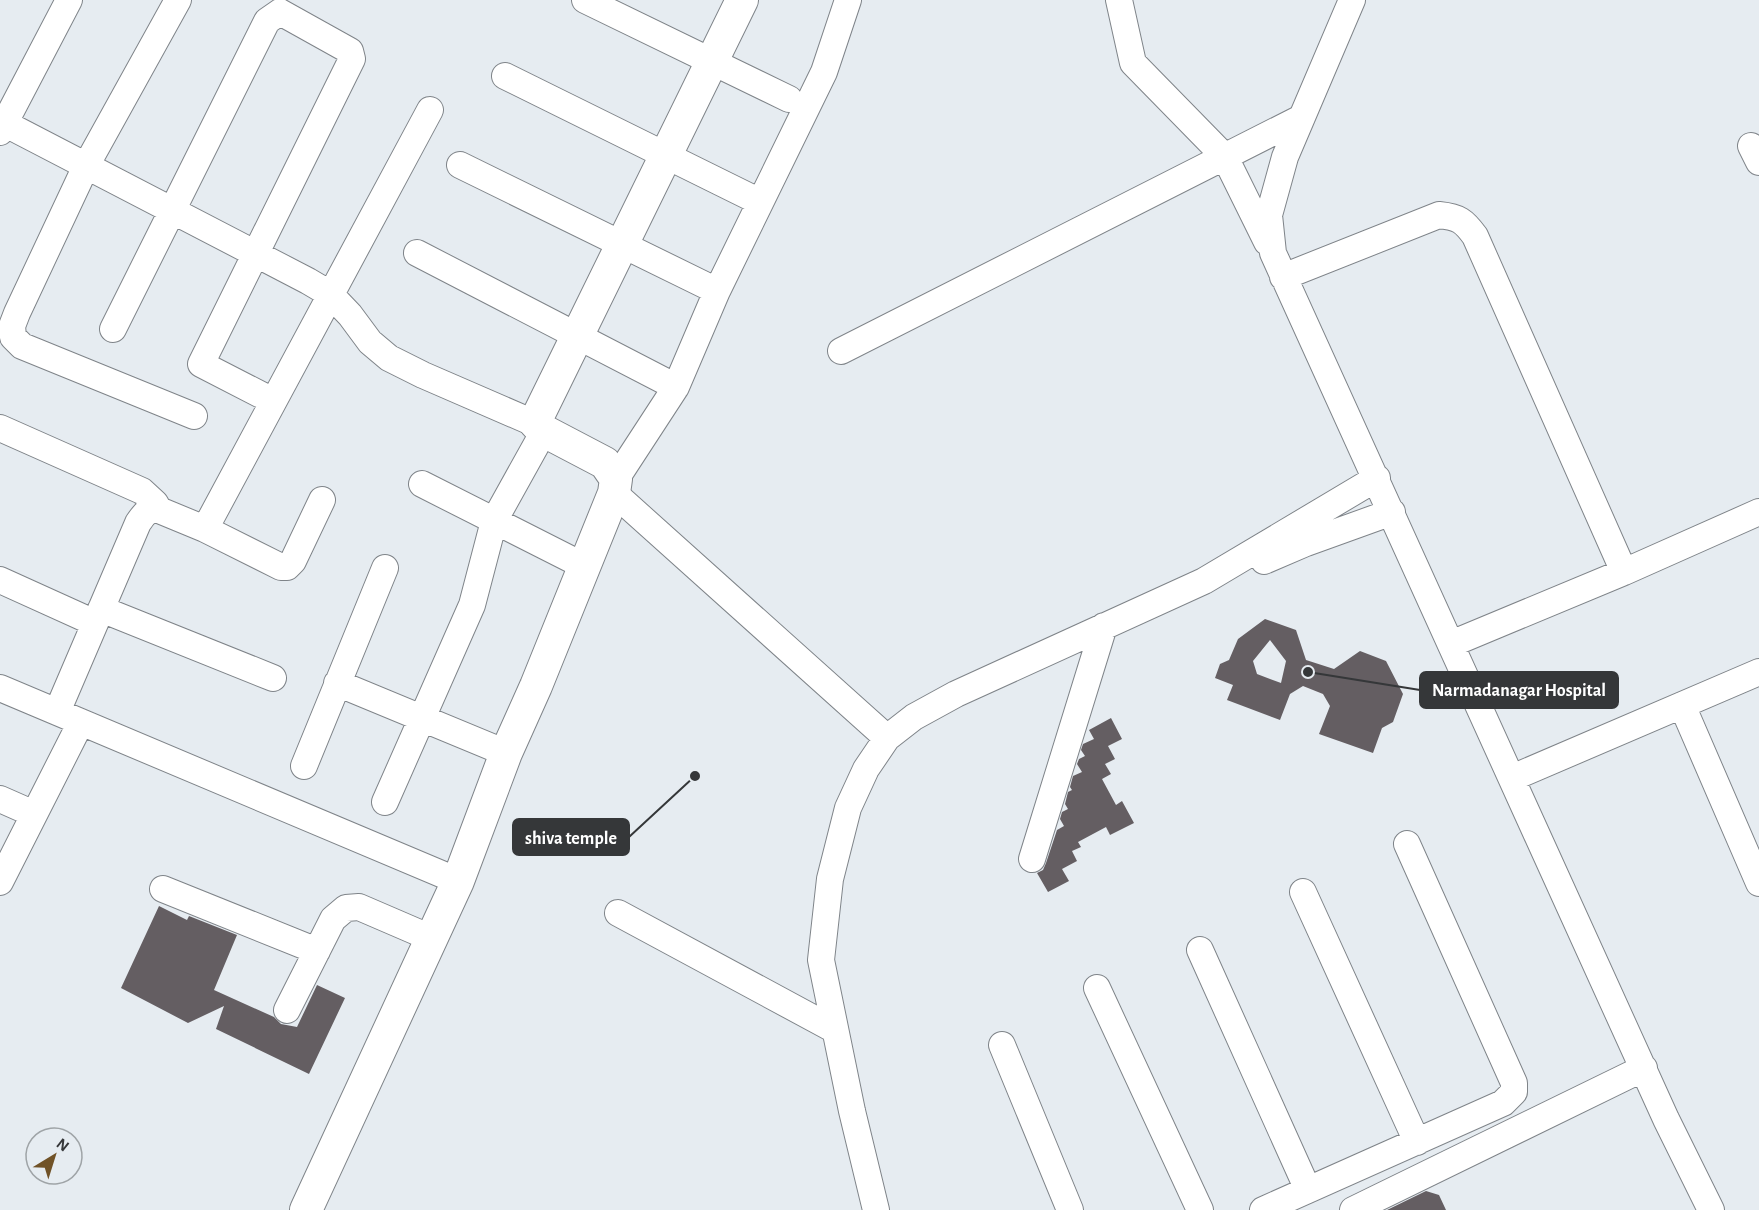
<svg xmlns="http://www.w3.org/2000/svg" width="1759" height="1210" font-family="'Alegreya Sans',sans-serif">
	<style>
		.building { fill: #645e62; fill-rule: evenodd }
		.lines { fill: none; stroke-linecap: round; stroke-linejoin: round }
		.minor-casing { stroke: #7f8489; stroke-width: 28 }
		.major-casing { stroke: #7f8489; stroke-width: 34 }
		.minor { stroke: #fff; stroke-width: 26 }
		.major { stroke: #fff; stroke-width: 32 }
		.leader { fill: none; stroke: #353739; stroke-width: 2 }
		.callout-dot { fill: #353739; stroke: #e6ecf1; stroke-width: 2 }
		.callout { fill: #353739; stroke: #353739; stroke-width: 2 }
		.callout-label { font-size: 18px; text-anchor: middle; font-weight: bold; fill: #fff }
	</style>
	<rect width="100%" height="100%" fill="#e6ecf1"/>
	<!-- building -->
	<path class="building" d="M 1265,619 L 1296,630 L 1306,660 L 1334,669 L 1360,651 L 1386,661 L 1403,694 L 1393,722 L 1382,728 L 1373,753 L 1319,734 L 1330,706 L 1323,694 L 1303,686 L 1290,694 L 1280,720 L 1227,700 L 1233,685 L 1215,678 L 1220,664 L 1229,660 L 1238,639 ZM 1270,640 L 1286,661 L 1281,683 L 1257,674 L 1253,661 Z
		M 1111,718 L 1122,739 L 1108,746 L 1115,759 L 1105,764 L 1111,774 L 1102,779 L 1116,805 L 1122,801 L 1134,823 L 1110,835 L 1106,827 L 1078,842 L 1081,847 L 1072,851 L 1077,861 L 1062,869 L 1069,881 L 1048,892 L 1037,873 L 1043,870 L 1046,863 L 1057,830 L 1064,826 L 1060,819 L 1062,812 L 1068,809 L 1065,804 L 1068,792 L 1072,790 L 1070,787 L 1073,776 L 1082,772 L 1077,764 L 1079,759 L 1085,756 L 1081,750 L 1083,744 L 1094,739 L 1089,730 Z
		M 159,906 L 187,920 L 189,916 L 237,935 L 214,990 L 274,1017 L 281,1024 L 297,1027 L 317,985 L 345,998 L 309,1074 L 216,1029 L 224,1006 L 188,1023 L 121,988 Z
		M 1426,1191 L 1439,1195 L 1446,1210 L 1387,1210 Z"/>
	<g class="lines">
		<!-- minor casing -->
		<g class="minor-casing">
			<path id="minor" d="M 178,0 L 86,166 L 17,313 L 12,326 L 13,337 L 22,346 L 194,416
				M 585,0 L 789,99
				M 1119,0 L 1133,63 L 1225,157 L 1267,242
				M 1352,0 L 1285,157 L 1269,215 L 1273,253 L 1666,1119 L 1711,1210
				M 505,76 L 752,198
				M 0,121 L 308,281 L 330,294 L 350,315 L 370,342 L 389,358 L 423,375 L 536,424
				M 0,132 L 69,0
				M 1751,146 L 1759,162
				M 460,165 L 717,291
				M 417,253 L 676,387
				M 1283,277 L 1439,215 C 1459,217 1464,221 1475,236 L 1624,572
				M 113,329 L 267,21 L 280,12 L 350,51 L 352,59 L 201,364 L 273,401
				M 841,351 L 1301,118
				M 0,428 L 142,491 L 155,503 L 159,510
				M 616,479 L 676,387 L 717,291 L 824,72 L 848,0
				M 422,484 L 584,566
				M 614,493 L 887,738
				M 205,529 L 430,110
				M 1264,561 L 1306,543 L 1392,512
				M 0,580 L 95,623
				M 101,609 L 273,678
				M 1451,644 L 1624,572 L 1759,512
				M 337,683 L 506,753
				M 0,688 L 458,881
				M 1682,705 L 1759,883
				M 57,712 L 138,523 C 144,514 147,509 159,510 L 205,529 L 281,567 L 287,567 L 293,561 L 322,500
				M 304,766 L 385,568
				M 1512,778 L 1759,672
				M 0,799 L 34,814
				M 385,802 L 472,605 L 494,521 L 544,431
				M 1032,859 L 1104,626
				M 0,882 L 81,722
				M 163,889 L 317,951
				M 1303,892 L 1417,1142
				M 618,913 L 835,1030
				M 1200,950 L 1308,1190
				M 1097,988 L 1200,1210
				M 287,1010 L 333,919 L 346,908 L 359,907 L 431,938
				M 1002,1045 L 1070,1210
				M 876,1210 L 852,1111 L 821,960 L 830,879 L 848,808 L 866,769 L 887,738 L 914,717 L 956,694 L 1204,581 L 1377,478
				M 1263,1210 L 1503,1103 L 1514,1092 L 1514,1083 L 1407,844
				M 1353,1210 L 1644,1068"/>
		</g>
		<!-- major casing -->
		<g class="major-casing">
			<path id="major" d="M 306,1210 L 458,881 L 506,753 L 536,686 L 614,493 L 616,479 L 605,463 L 544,431 L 536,424 L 538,416 L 742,0"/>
		</g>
		<!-- minor -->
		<use href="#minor" class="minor"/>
		<!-- major -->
		<use href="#major" class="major"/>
	</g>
	<!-- callouts -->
	<path class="leader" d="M1308 672L1420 690M695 776L629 837"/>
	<g class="callout-dot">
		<circle cx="1308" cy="672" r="6"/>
		<circle cx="695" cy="776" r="6"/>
	</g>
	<g class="callout">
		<rect x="1420" y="672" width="198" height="36" rx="6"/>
		<rect x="513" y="819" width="116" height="36" rx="6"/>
	</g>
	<g class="callout-label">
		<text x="1519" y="696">Narmadanagar Hospital</text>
		<text x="571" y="844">shiva temple</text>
	</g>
	<!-- north arrow -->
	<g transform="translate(54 1156) rotate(38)"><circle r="28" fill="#e6ecf1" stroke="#9fa4a7" stroke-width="1.5"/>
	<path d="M0-4.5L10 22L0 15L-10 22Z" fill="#705227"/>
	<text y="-9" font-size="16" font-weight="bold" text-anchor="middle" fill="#353739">N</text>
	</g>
</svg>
